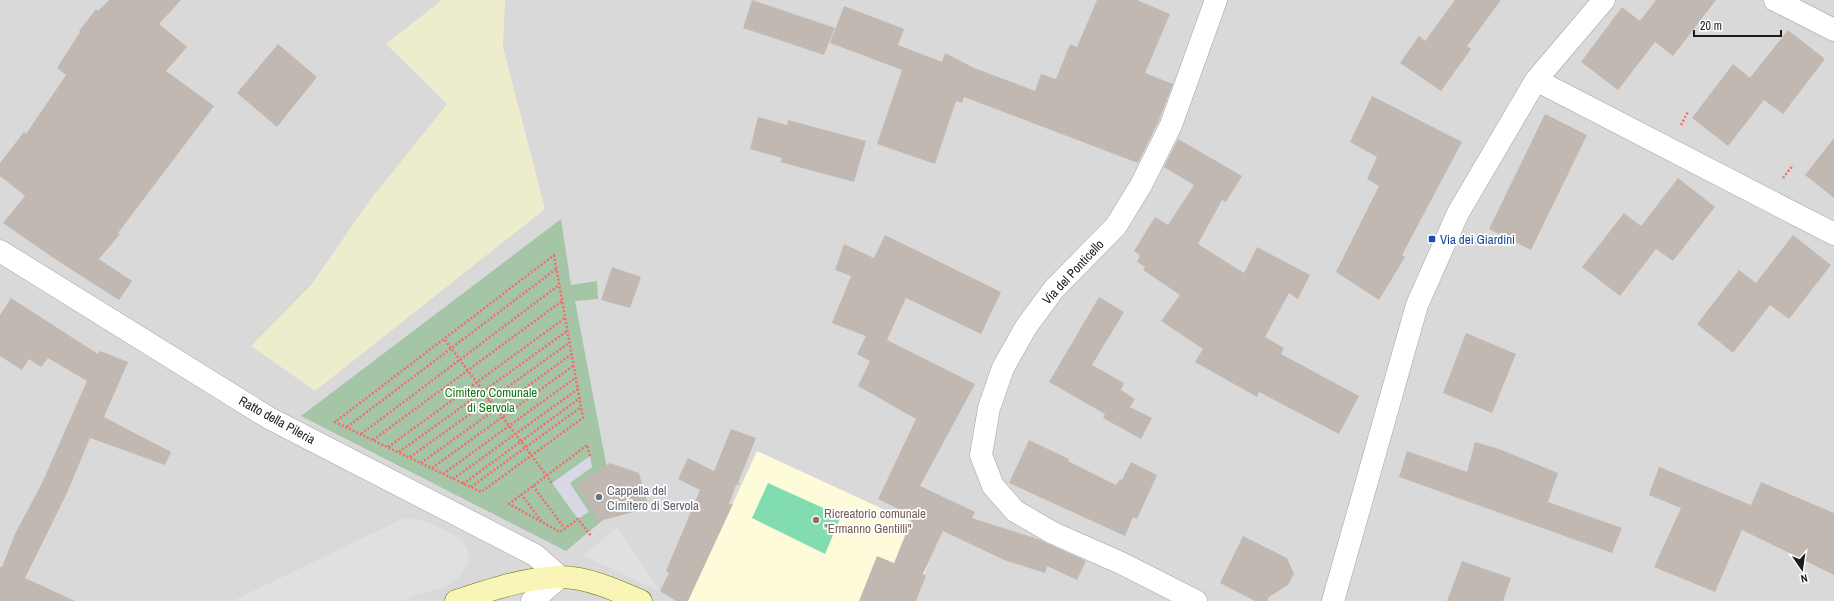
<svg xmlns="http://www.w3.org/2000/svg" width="1834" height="601" font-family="'Archivo Narrow',sans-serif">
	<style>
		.residential { fill: #dad9d9 }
		.education { fill: #fefbda }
		.farmland { fill: #edeccd }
		.cemetery { fill: #a4c6a6 }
		.pitch { fill: #81dcb0 }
		.parking { fill: #e0e0e0 }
		.plaza { fill: #d7d8e3 }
		.building { fill: #c2b8b2 }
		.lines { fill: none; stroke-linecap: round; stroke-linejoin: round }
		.minor-casing { stroke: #a3a3a3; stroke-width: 23 }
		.secondary-casing { stroke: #6f7006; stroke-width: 23 }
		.path { stroke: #f76a6a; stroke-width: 2.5; stroke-dasharray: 2 2; stroke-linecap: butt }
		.minor { stroke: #fff; stroke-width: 22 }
		.secondary { stroke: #f8f5b6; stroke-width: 22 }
		.transit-dot { fill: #1a4fb4; stroke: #fff; stroke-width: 1.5 }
		.worship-dot { fill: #6b7280; stroke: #fff; stroke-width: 1.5 }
		.education-dot { fill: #8d6e63; stroke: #fff; stroke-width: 1.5 }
		.labels { text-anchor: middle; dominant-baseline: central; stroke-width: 3.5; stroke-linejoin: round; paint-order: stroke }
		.transit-label { font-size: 13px; fill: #164399; stroke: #fff; text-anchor: start }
		.street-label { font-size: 13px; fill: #1c1c1c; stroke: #fff }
		.park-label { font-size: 13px; fill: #0e780d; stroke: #fff }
		.worship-label { font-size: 13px; fill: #5b616d; stroke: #fff; text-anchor: start }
		.education-label { font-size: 13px; fill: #785e54; stroke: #fff; text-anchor: start }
	</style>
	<rect width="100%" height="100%" fill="#eee9e2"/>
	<!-- residential -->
	<path class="residential" d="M 0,0 L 1834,0 L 1834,601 L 0,601 Z"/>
	<!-- education -->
	<path class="education" d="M 757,451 L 939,535 L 914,601 L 688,601 Z"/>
	<!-- farmland -->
	<path class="farmland" d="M 442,0 L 505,0 L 503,47 L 545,209 L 315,391 L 251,346 L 311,285 L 370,200 L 447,104 L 386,44 Z"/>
	<!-- cemetery -->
	<path class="cemetery" d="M 561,219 L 571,285 L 597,281 L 598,299 L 575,301 L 615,510 L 566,551 L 301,416 Z"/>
	<!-- pitch -->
	<path class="pitch" d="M 768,483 L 841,516 L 825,554 L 752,518 Z"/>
	<!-- parking -->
	<path class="parking" d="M 404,518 L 423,520 L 462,539 L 467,550 L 469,561 L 460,576 L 453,582 L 445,587 L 419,594 L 402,601 L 233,601 Z
		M 617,527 L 660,591 L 583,556 Z"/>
	<!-- plaza -->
	<path class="plaza" d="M 590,456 L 592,467 L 570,483 L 589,512 L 578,519 L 552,483 Z"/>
	<!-- building -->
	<path class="building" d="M 109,0 L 181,0 L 159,24 L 187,47 L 166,71 L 214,106 L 118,233 L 120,234 L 99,259 L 132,281 L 119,300 L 58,261 L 3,223 L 25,196 L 0,176 L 0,163 L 24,132 L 26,134 L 66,75 L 57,68 L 80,32 L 79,31 L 96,9 L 98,11 Z
		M 752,0 L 835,28 L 824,55 L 743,28 Z
		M 1097,0 L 1137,0 L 1170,14 L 1145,73 L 1173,84 L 1159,120 L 1138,163 L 964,97 L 962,103 L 956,101 L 935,164 L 877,144 L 902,70 L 830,43 L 844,6 L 904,29 L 898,45 L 942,62 L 945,53 L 974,68 L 1035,91 L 1041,74 L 1056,79 L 1070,44 L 1077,47 Z
		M 1455,0 L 1501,0 L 1467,46 L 1471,49 L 1441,91 L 1400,63 L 1419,36 L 1425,41 Z
		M 1656,0 L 1716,0 L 1673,56 L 1655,42 L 1618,90 L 1581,62 L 1622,7 L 1640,21 Z
		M 1788,30 L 1825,59 L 1783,114 L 1764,100 L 1728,146 L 1692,118 L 1733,64 L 1750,78 Z
		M 278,44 L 317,77 L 277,127 L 237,93 Z
		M 1372,96 L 1462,142 L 1402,255 L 1405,257 L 1379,300 L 1336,272 L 1379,186 L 1367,179 L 1377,157 L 1350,142 Z
		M 1545,114 L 1587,135 L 1531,250 L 1489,229 Z
		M 758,117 L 787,125 L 788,120 L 866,141 L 854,182 L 780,162 L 782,158 L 750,149 Z
		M 1834,138 L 1834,198 L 1805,175 Z
		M 1178,139 L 1242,176 L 1226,202 L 1222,200 L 1198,244 L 1244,273 L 1257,247 L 1310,275 L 1298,299 L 1289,293 L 1265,337 L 1284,348 L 1281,354 L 1359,396 L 1339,434 L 1259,392 L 1257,397 L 1195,362 L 1203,349 L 1161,321 L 1180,295 L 1143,270 L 1145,267 L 1137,262 L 1140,255 L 1134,251 L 1155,217 L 1168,225 L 1194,185 L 1164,167 Z
		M 1678,178 L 1715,207 L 1673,261 L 1656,249 L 1620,296 L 1582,267 L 1624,213 L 1641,226 Z
		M 885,235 L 1001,292 L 981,334 L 906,298 L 887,340 L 975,384 L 920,486 L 975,512 L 972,518 L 1038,539 L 1086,561 L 1077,580 L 1047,566 L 1045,573 L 1004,560 L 943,531 L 923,574 L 926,576 L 916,601 L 859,601 L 877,556 L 894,563 L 913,516 L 878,499 L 916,419 L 858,386 L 870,361 L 857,354 L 866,336 L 832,323 L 851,276 L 835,270 L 844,244 L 874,258 Z
		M 1793,235 L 1831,265 L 1789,319 L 1770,305 L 1733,353 L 1697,324 L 1739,270 L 1756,283 Z
		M 612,267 L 641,277 L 630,308 L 601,300 Z
		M 1099,297 L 1124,312 L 1092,365 L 1124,383 L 1121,390 L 1135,399 L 1130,407 L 1152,418 L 1141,439 L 1103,418 L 1105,414 L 1049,382 Z
		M 11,298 L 98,354 L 100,351 L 128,362 L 104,417 L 171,452 L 165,465 L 90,438 L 67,493 L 25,578 L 75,601 L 0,601 L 0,567 L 2,567 L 15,534 L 42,483 L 87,381 L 48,358 L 41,367 L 29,359 L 22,370 L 0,356 L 0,315 Z
		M 1466,333 L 1516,354 L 1492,413 L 1443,393 Z
		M 731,429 L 756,438 L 738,483 L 741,484 L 736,485 L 729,504 L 733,504 L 688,601 L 676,601 L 660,591 L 669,573 L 666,571 L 700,490 L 678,479 L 688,458 L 714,471 Z
		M 1029,440 L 1069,459 L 1068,461 L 1116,485 L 1120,479 L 1122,480 L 1131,462 L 1157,475 L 1137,519 L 1133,517 L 1125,536 L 1009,483 Z
		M 1475,442 L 1499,449 L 1558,473 L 1548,502 L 1622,528 L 1612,553 L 1399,477 L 1407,451 L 1467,472 Z
		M 610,463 L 639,473 L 649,508 L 599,521 L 576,485 Z
		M 1659,467 L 1751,505 L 1761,482 L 1834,513 L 1834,575 L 1742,530 L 1715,592 L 1654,567 L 1681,508 L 1649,495 Z
		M 1243,536 L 1287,558 L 1294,574 L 1288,585 L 1269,597 L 1267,601 L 1255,601 L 1220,583 Z
		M 1462,561 L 1511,578 L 1503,601 L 1447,601 Z"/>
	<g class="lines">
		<!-- minor casing -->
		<g class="minor-casing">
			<path id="minor" d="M 1775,0 L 1834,30
				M 1536,80 L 1834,234
				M 0,251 L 269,418 L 535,555 L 560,577 L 532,601
				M 1196,601 L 1121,563 L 1053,533 L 1015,511 L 993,486 L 981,455 L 989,408 L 1003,368 L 1026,327 L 1054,289 L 1116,226 L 1141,185 L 1171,125 L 1216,0
				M 1333,601 L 1417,305 L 1458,213 L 1536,80 L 1604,0"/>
		</g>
		<!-- secondary casing -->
		<g class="secondary-casing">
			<path id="secondary" d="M 456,601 C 490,590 524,578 560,577 C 587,577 616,590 641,601"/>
		</g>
		<!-- path -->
		<path class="path" d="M 1681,125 L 1688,112
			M 1783,178 L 1793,165
			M 554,255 L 583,418 L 481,492 L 335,422 Z
			M 445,340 L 552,483
			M 347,427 L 556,269
			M 361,434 L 559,285
			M 373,440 L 562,301
			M 388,447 L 565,318
			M 399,452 L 567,331
			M 590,456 L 587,445 L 509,504 L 560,532 L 578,519 L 591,536
			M 410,457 L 569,343
			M 421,463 L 572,354
			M 432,468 L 573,366
			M 443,474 L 575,378
			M 453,479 L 578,389
			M 463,484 L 580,398
			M 533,486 L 565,529
			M 471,487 L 581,407
			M 521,494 L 542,522"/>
		<!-- minor -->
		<use href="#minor" class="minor"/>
		<!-- secondary -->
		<use href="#secondary" class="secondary"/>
	</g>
	<!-- markers -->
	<rect class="transit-dot" x="1428" y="235" width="8" height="8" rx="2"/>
	<circle class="worship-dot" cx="599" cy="497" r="4"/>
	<circle class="education-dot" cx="816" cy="520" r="4"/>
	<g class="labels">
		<!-- transit labels -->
		<g class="transit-label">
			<text x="1440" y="239">Via dei Giardini</text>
		</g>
		<!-- street labels -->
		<g class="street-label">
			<text transform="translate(1073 272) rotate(-47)">Via del Ponticello</text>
			<text transform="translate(277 420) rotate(29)">Ratto della Pileria</text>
		</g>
		<!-- park labels -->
		<g class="park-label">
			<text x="491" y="392">Cimitero Comunale<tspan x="491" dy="15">di Servola</tspan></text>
		</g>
		<!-- worship labels -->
		<g class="worship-label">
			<text x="607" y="490">Cappella del<tspan x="607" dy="15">Cimitero di Servola</tspan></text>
		</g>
		<!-- education labels -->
		<g class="education-label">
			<text x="824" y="513">Ricreatorio comunale<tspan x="824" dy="15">"Ermanno Gentilli"</tspan></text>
		</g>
	</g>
	<!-- north arrow -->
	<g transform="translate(1802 569) rotate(167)" stroke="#ffffff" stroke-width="3" paint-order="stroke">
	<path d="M0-3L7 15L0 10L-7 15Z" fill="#1c1c1c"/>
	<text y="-6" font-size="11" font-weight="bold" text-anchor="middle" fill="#1c1c1c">N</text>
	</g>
	<!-- scale -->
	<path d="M1694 30v6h87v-6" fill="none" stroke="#1c1c1c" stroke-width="2"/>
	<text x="1700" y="30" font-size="12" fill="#1c1c1c" stroke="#ffffff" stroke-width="3" paint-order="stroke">20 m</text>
</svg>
